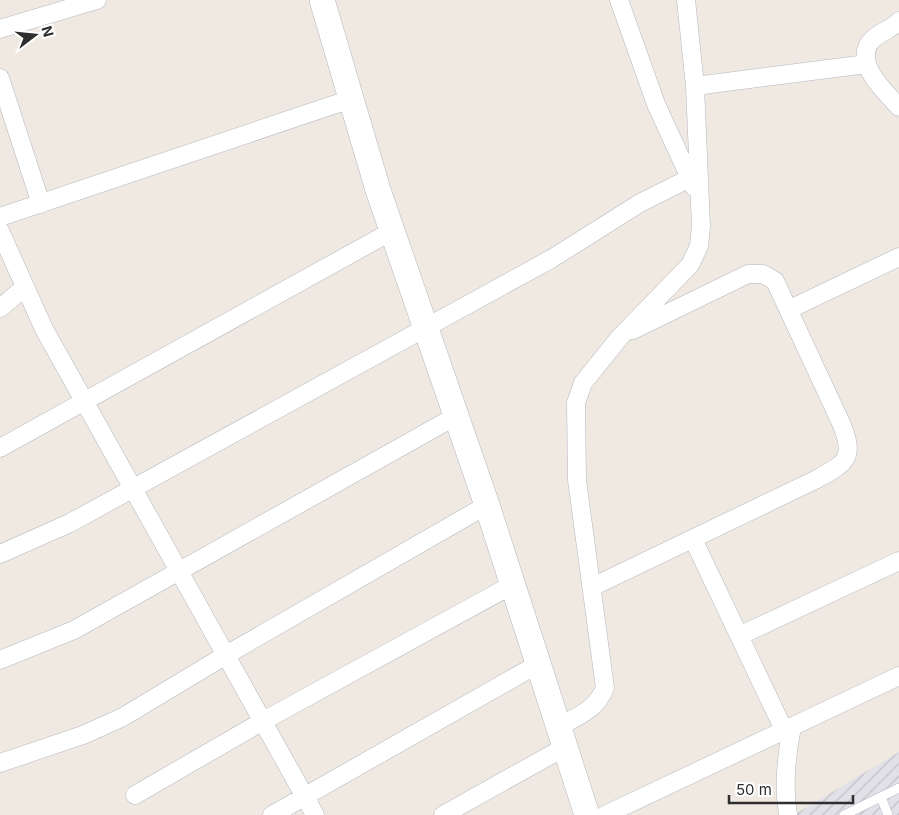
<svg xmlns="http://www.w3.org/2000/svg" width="899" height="815" viewBox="0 0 899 815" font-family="Inter,sans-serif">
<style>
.industrial{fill:url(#industrial-furrows)}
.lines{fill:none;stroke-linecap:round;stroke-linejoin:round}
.lane-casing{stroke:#b4b7c1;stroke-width:10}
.street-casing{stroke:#b4b7c1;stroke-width:19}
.secondary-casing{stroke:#b4b7c1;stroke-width:26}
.lane{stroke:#fff;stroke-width:9}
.street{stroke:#fff;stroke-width:18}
.secondary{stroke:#fff;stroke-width:25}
</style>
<defs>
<pattern id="industrial-furrows" width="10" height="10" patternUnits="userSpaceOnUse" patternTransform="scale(1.25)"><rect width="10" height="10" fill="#e3e1e8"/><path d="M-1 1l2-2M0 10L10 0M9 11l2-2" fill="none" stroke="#c3c1c7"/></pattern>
</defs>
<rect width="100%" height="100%" fill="#efe9e1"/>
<path class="industrial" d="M899,752V815H797V813Z"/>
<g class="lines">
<defs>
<path id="lane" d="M881,797L888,815
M844,815L899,788"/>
<path id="street" d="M619,0L656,104L694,187
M899,21C891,30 879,32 871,41C853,63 885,92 899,107
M0,29L97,0
M0,78L41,204
M695,86L867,64
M0,217L351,99
M0,231L44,329L315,815
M0,308L25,287
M790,309L899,257
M0,448L392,231
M693,539L784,730
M0,554L70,523L551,259L640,203L690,178
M592,587L815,480C846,463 856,459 841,423L775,281L763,274H748L633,330
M739,636L899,561
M0,660L74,630L456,416
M558,727C578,716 596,710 605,688L577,480L576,403L583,383L620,337L690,265L699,246L701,226L695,86L686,0
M0,763L83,735L123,717L226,655L487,505
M135,795L263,721L512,585
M272,815L538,664
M443,815L565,747
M605,815L899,676
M788,815C783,785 786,757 792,727"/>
<path id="secondary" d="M322,0L378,190L487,505L587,815"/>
</defs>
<use href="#lane" class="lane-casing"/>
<use href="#street" class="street-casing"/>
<use href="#secondary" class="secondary-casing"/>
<use href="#lane" class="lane"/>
<use href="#street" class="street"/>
<use href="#secondary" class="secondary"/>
</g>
<g transform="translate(35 35) rotate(74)" stroke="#ffffff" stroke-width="4" paint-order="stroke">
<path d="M0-4L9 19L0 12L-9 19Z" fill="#2e2e2e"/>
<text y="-8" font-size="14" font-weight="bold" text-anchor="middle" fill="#2e2e2e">N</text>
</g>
<path d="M729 795v8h124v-8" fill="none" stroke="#2e2e2e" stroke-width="2.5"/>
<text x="736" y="795" font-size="15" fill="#2e2e2e" stroke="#ffffff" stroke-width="4" paint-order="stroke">50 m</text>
</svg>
